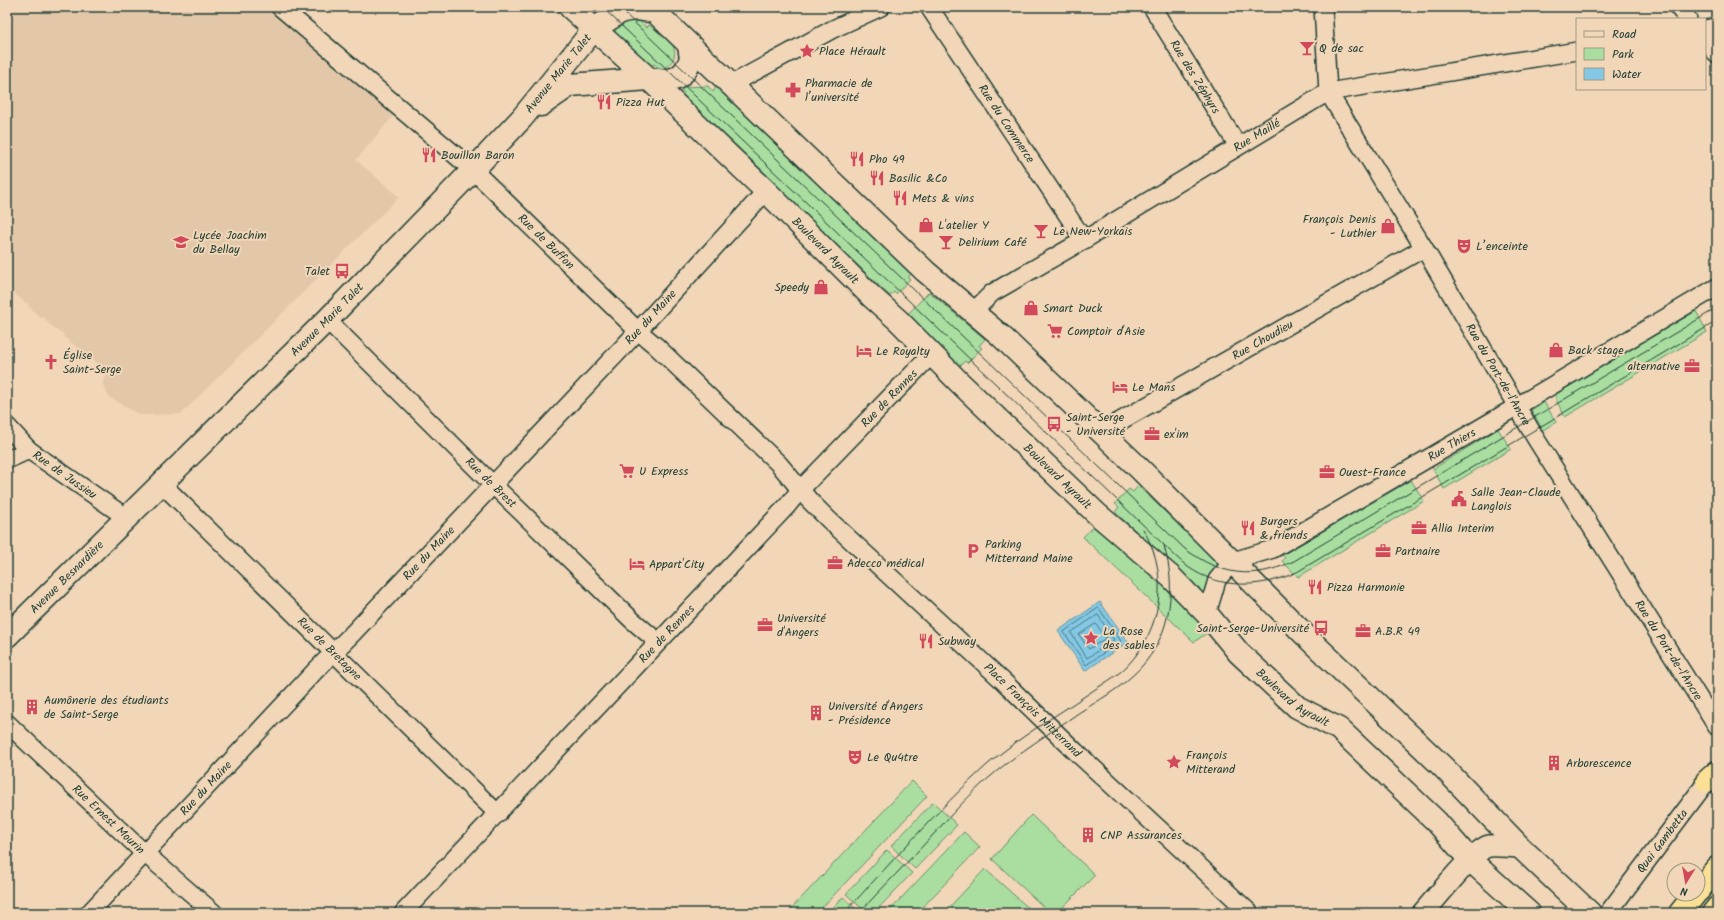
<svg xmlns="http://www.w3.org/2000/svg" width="1724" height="920" viewBox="0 0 1724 920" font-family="Kalam,sans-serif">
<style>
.built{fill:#e2c7a8}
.green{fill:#aadea0;stroke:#648e6a}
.water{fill:#84c8e5;stroke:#5c909e}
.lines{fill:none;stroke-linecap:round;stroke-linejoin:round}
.shore{stroke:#47757b;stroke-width:1}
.minor-casing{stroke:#1f3d34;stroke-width:20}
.tertiary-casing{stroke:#1f3d34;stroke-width:24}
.secondary-casing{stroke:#1f3d34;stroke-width:25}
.trunk-casing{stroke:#1f3d34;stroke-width:25}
.minor{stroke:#f1d6b8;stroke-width:17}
.tertiary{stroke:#f1d6b8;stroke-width:21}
.secondary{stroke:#f1d6b8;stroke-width:22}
.trunk{stroke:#fbdf96;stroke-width:22}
.tram{stroke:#1f3d34;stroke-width:1}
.labels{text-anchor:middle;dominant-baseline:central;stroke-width:4;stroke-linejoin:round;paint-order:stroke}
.poi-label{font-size:12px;fill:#1f3d34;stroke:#f1d6b8;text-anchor:start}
.street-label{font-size:12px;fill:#1f3d34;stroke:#f1d6b8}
</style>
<rect width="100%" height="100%" fill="#f1d6b8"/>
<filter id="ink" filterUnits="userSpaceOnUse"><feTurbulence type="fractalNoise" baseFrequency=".025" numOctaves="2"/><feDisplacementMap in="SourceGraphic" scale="8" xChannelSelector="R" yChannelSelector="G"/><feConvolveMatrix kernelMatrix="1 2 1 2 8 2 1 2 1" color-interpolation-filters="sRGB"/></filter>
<g filter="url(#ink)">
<path class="built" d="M7,7H265L393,116L356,160L399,197L181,414L140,415L109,397L102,383L109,373L82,351L83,350L80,347L78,348L63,336L64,334L61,332L60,333L45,320L46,319L43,317L41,318L28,306L29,304L24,302L7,286Z"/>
<path class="green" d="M632,20L640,21L647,28L649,25C656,31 666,37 672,44C679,55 671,67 660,69L654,64L650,67L615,33V26Z
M708,86L713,92L716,87L911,274L908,277L910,279L896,294L894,292L890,296L681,96L684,93L680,89L682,87Z
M929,292L985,339L979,346L982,348L967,363L965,361L959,367L908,314Z
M1696,311L1707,332L1565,417L1556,400V394Z
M1544,402L1556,422L1543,430L1531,410Z
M1498,429L1511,449L1444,489L1433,469Z
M1411,480L1424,501L1298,577L1282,561L1285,558L1282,555Z
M1138,486L1217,561L1218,566L1209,580L1204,593L1199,596L1134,534L1136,531L1115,512L1119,507L1115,504L1129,489L1133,492Z
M1096,523C1135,557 1179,590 1210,631L1194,642L1083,537Z
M912,781L927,796L817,913H787Z
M933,802L957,825L915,869L891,846Z
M1031,815L1095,875L1057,913H1050L992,859Z
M964,832L980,847L917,913H887Z
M887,850L912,873L874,913H867L846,894Z
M985,869L1034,913H944Z
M843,897L860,913H828Z"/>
<path class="water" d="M1100,602L1128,642L1085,671L1058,631Z"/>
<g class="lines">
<path class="shore" d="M1099,608L1121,641L1086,665L1064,632Z
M1098,615L1114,640L1087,658L1071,633Z
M1096,624L1106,638L1089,649L1079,635Z"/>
<defs>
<g id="minor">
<path id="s1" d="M280,7L473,170L638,331L656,346L779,464L809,500L829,520L1003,681L1076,752L1250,913"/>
<path id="s2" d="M929,7L1084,240"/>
<path id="s3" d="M1152,7L1238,146"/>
<path id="s4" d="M1323,7L1328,92L1424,248L1536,439L1717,727"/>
<path d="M1678,7L1688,19"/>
<path d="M1705,29L1717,27"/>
<path d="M1705,40L1717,55"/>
<path d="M730,85L833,29L881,7"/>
<path id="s5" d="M973,312L992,293L1084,240L1328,92L1577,51"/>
<path id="s6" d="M327,320L480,472L632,620L658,642"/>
<path id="s7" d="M7,426L29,450L127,518"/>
<path id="s8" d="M1101,432L1424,248"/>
<path d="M7,460L29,450"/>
<path id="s9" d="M162,484L498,814"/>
<path id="s10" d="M1207,614L1217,580L1233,561L1273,549L1504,414L1717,287"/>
<path id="s11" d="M7,723L141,850L214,913"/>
<path id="s12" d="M89,913L316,670L354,632L624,346L766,191"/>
<path id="s13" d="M403,913L787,506L800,490L931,355"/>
<path id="s14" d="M1608,913L1714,772"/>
</g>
<path id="tertiary" d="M1423,913C1435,900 1474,849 1489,846C1498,845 1511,847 1520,847"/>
<g id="secondary">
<path id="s15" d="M570,7L649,79L766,191L872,297L899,321L958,381L1097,514L1171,577L1207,614L1239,653L1297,707L1339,729L1436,821L1470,860L1529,913"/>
<path d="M650,7L925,271L1001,336L1140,469L1310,640L1444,768L1520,847L1590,913"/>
<path d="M541,105L570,85L649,79L665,81L677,78L685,71L691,59L689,45"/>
<path id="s16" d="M7,636L327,320L473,170L522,118L594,29L622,11L636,9L655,12"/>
</g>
<path id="trunk" d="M1707,781L1717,772
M1698,891L1717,868
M1680,913L1695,894
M1713,913L1717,908"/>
</defs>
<use href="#minor" class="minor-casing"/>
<use href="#tertiary" class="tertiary-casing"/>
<use href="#secondary" class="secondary-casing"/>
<use href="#trunk" class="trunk-casing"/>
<use href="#minor" class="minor"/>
<use href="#tertiary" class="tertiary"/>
<use href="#secondary" class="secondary"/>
<use href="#trunk" class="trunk"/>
<path class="tram" d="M602,7L1163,544C1171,552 1179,560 1188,567C1220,590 1263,588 1297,572L1717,321
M618,7L1185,549C1222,576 1253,580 1294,561L1717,308
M844,913C891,863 936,811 987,765C1018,738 1054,717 1088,694C1101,685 1116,677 1127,666C1146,646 1158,619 1159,592C1160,570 1155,549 1143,529
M859,913C883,887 908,862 932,836C951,815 970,794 991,776C1019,752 1050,733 1080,712C1098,701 1117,690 1132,676C1170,643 1178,592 1164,546"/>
</g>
</g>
<defs>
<symbol id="bar-bare" viewBox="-9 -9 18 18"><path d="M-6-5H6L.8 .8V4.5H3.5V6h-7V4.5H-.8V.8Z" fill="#d1495b" stroke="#f1d6b8" stroke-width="2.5" paint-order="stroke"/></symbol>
<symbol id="sight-bare" viewBox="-9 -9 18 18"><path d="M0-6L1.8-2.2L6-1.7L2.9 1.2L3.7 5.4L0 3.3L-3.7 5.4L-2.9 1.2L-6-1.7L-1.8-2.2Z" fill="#d1495b" stroke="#f1d6b8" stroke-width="2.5" paint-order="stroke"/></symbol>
<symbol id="pharmacy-bare" viewBox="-9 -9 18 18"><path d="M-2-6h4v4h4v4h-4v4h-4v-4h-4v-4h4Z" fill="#d1495b" stroke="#f1d6b8" stroke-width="2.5" paint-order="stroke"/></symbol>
<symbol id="restaurant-bare" viewBox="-9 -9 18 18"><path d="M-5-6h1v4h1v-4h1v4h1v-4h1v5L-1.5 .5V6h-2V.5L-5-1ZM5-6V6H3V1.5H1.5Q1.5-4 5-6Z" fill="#d1495b" stroke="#f1d6b8" stroke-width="2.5" paint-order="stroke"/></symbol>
<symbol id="shop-bare" viewBox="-9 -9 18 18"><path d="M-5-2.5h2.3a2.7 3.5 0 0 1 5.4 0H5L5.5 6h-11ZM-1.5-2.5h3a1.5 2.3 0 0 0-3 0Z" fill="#d1495b" stroke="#f1d6b8" stroke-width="2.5" paint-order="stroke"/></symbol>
<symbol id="school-bare" viewBox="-9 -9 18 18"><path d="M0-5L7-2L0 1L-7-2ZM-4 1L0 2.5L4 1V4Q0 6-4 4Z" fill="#d1495b" stroke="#f1d6b8" stroke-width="2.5" paint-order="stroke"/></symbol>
<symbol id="theatre-bare" viewBox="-9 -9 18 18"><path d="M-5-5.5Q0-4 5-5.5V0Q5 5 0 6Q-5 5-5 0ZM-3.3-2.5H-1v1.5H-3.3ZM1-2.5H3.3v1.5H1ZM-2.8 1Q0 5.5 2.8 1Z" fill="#d1495b" stroke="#f1d6b8" stroke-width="2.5" paint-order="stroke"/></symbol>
<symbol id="bus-bare" viewBox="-9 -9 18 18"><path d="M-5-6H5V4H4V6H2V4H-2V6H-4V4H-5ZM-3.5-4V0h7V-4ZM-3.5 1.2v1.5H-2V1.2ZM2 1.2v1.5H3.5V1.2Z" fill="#d1495b" stroke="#f1d6b8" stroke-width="2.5" paint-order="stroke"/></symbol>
<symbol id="supermarket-bare" viewBox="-9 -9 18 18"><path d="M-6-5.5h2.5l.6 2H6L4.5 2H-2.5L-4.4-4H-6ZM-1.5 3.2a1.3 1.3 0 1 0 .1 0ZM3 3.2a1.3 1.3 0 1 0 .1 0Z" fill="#d1495b" stroke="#f1d6b8" stroke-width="2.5" paint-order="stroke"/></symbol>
<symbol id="hotel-bare" viewBox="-9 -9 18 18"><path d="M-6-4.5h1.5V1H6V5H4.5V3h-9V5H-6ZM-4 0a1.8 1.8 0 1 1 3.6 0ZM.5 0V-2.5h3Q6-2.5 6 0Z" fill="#d1495b" stroke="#f1d6b8" stroke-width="2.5" paint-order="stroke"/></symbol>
<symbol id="church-bare" viewBox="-9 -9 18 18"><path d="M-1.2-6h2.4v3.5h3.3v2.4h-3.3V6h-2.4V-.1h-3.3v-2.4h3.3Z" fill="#d1495b" stroke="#f1d6b8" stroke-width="2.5" paint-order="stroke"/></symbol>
<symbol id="office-bare" viewBox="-9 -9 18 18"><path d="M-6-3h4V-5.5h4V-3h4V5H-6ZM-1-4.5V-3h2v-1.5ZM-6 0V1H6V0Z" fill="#d1495b" stroke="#f1d6b8" stroke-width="2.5" paint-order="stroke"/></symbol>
<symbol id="civic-bare" viewBox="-9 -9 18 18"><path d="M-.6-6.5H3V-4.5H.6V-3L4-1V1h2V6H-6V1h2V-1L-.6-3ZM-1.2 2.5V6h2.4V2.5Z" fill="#d1495b" stroke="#f1d6b8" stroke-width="2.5" paint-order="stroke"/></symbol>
<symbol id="parking-bare" viewBox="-9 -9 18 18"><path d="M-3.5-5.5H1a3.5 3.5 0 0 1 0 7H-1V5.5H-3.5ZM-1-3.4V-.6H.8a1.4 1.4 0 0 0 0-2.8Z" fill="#d1495b" stroke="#f1d6b8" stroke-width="2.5" paint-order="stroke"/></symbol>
<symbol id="building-bare" viewBox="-9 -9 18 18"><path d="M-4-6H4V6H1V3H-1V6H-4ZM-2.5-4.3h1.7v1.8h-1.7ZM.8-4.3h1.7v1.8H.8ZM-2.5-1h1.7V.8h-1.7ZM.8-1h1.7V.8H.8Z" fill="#d1495b" stroke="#f1d6b8" stroke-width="2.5" paint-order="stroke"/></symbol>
</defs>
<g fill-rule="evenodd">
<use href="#bar-bare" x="1296" y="37" width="22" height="22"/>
<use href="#sight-bare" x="796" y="40" width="22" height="22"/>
<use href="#pharmacy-bare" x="782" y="79" width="22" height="22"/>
<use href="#restaurant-bare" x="593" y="91" width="22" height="22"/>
<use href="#restaurant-bare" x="418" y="144" width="22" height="22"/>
<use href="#restaurant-bare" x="846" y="148" width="22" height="22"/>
<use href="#restaurant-bare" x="866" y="167" width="22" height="22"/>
<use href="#restaurant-bare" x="889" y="187" width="22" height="22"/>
<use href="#shop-bare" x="915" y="214" width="22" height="22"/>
<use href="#shop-bare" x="1377" y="215" width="22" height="22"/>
<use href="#bar-bare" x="1030" y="220" width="22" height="22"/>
<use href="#school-bare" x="170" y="231" width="22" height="22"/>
<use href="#bar-bare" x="935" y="231" width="22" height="22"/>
<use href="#theatre-bare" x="1453" y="235" width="22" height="22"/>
<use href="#bus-bare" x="331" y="260" width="22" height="22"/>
<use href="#shop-bare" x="810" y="276" width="22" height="22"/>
<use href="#shop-bare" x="1020" y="297" width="22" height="22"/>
<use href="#supermarket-bare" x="1044" y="320" width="22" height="22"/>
<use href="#shop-bare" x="1545" y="339" width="22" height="22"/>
<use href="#hotel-bare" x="853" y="340" width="22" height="22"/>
<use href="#church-bare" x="40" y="351" width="22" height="22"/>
<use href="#office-bare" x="1681" y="355" width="22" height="22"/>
<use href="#hotel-bare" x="1109" y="376" width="22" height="22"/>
<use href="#bus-bare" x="1043" y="413" width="22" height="22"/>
<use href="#office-bare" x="1141" y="423" width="22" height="22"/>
<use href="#supermarket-bare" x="616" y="460" width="22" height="22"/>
<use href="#office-bare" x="1316" y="461" width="22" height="22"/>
<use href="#civic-bare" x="1448" y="488" width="22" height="22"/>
<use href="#restaurant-bare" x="1237" y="517" width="22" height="22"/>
<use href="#office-bare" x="1408" y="517" width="22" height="22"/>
<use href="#parking-bare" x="962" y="540" width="22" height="22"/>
<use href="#office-bare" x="1372" y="540" width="22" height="22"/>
<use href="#office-bare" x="824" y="552" width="22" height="22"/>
<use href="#hotel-bare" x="626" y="553" width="22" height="22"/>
<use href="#restaurant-bare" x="1304" y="576" width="22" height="22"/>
<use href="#office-bare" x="754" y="614" width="22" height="22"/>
<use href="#bus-bare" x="1310" y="617" width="22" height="22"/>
<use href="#office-bare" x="1352" y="620" width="22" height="22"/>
<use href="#sight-bare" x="1080" y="627" width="22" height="22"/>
<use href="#restaurant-bare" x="915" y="630" width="22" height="22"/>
<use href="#building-bare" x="21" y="696" width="22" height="22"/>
<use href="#building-bare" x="805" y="702" width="22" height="22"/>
<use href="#theatre-bare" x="844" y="746" width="22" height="22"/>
<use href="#sight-bare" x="1163" y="751" width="22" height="22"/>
<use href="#building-bare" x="1543" y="752" width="22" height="22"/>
<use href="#building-bare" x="1077" y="824" width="22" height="22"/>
</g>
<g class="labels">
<g class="poi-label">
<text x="1319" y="48">Q de sac</text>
<text x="819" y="51">Place Hérault</text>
<text x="805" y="83">Pharmacie de<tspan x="805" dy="14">l’université</tspan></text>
<text x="616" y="102">Pizza Hut</text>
<text x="441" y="155">Bouillon Baron</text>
<text x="869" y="159">Pho 49</text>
<text x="889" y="178">Basilic &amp;Co</text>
<text x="912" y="198">Mets &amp; vins</text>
<text x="1376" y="219" text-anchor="end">François Denis<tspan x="1376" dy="14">- Luthier</tspan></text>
<text x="938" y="225">L'atelier Y</text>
<text x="1053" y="231">Le New-Yorkais</text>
<text x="193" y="235">Lycée Joachim<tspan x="193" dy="14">du Bellay</tspan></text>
<text x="958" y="242">Delirium Café</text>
<text x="1476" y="246">L’enceinte</text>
<text x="330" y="271" text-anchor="end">Talet</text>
<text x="809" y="287" text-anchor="end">Speedy</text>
<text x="1043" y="308">Smart Duck</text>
<text x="1067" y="331">Comptoir d'Asie</text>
<text x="1568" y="350">Back stage</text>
<text x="876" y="351">Le Royalty</text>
<text x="63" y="355">Église<tspan x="63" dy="14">Saint-Serge</tspan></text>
<text x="1680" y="366" text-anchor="end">alternative</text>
<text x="1132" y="387">Le Mans</text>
<text x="1066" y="417">Saint-Serge<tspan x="1066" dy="14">- Université</tspan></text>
<text x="1164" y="434">ex'im</text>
<text x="639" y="471">U Express</text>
<text x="1339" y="472">Ouest-France</text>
<text x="1471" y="492">Salle Jean-Claude<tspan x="1471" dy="14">Langlois</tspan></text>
<text x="1260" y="521">Burgers<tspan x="1260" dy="14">&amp; friends</tspan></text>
<text x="1431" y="528">Allia Interim</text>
<text x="985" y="544">Parking<tspan x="985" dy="14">Mitterrand Maine</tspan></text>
<text x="1395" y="551">Partnaire</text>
<text x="847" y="563">Adecco médical</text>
<text x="649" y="564">Appart'City</text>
<text x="1327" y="587">Pizza Harmonie</text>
<text x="777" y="618">Université<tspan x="777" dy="14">d'Angers</tspan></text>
<text x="1309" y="628" text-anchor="end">Saint-Serge-Université</text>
<text x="1103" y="631">La Rose<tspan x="1103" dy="14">des sables</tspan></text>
<text x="1375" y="631">A.B.R 49</text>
<text x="938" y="641">Subway</text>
<text x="44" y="700">Aumônerie des étudiants<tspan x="44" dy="14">de Saint-Serge</tspan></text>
<text x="828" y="706">Université d'Angers<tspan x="828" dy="14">- Présidence</tspan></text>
<text x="1186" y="755">François<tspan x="1186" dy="14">Mitterand</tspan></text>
<text x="867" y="757">Le Qu4tre</text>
<text x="1566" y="763">Arborescence</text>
<text x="1100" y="835">CNP Assurances</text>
</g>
<g class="street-label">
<text stroke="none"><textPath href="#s16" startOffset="788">Avenue Marie Talet</textPath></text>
<text stroke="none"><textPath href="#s3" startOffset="82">Rue des Zéphyrs</textPath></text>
<text stroke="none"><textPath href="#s2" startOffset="140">Rue du Commerce</textPath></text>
<text stroke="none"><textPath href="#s5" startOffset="335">Rue Maillé</textPath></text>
<text stroke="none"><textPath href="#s1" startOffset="355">Rue de Buffon</textPath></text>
<text stroke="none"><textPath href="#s15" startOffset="353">Boulevard Ayrault</textPath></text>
<text stroke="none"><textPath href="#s12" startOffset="819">Rue du Maine</textPath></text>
<text stroke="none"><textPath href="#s16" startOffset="450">Avenue Marie Talet</textPath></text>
<text stroke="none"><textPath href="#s8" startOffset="186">Rue Choudieu</textPath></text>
<text stroke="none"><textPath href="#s4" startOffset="415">Rue du Port-de-l'Ancre</textPath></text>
<text stroke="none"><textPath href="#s13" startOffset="708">Rue de Rennes</textPath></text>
<text stroke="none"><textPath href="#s10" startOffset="309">Rue Thiers</textPath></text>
<text stroke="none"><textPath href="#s7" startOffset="76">Rue de Jussieu</textPath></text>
<text stroke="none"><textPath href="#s15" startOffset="677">Boulevard Ayrault</textPath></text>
<text stroke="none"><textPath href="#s6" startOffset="231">Rue de Brest</textPath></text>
<text stroke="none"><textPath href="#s12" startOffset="495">Rue du Maine</textPath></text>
<text stroke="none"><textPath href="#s16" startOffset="84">Avenue Besnardière</textPath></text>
<text stroke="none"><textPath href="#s13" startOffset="384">Rue de Rennes</textPath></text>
<text stroke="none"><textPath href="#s9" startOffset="235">Rue de Bretagne</textPath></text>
<text stroke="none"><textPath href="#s4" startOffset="739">Rue du Port-de-l'Ancre</textPath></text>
<text stroke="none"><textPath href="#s15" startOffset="1001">Boulevard Ayrault</textPath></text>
<text stroke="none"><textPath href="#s1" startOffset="1031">Place François Mitterrand</textPath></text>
<text stroke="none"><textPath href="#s12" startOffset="171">Rue du Maine</textPath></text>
<text stroke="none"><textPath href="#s11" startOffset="140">Rue Ernest Mourin</textPath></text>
<text stroke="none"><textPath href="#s14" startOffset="90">Quai Gambetta</textPath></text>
</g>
</g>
<rect width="1724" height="920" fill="none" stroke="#f1d6b8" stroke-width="24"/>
<rect x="12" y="12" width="1700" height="896" fill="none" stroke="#1f3d34" stroke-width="1.5" filter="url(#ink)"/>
<rect x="1576" y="18" width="130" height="72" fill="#f1d6b8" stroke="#9d9983"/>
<rect x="1584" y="31" width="20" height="6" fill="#f1d6b8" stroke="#9d9983"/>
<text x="1612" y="38" font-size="12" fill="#1f3d34">Road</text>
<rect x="1584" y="48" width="20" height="12" fill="#aadea0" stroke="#9d9983"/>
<text x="1612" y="58" font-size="12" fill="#1f3d34">Park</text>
<rect x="1584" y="68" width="20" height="12" fill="#84c8e5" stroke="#9d9983"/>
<text x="1612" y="78" font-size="12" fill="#1f3d34">Water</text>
<g transform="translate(1686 882) rotate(191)"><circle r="19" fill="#f1d6b8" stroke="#9d9983"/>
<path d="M0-3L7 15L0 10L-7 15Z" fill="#d1495b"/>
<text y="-6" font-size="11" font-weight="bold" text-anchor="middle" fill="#1f3d34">N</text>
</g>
</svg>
